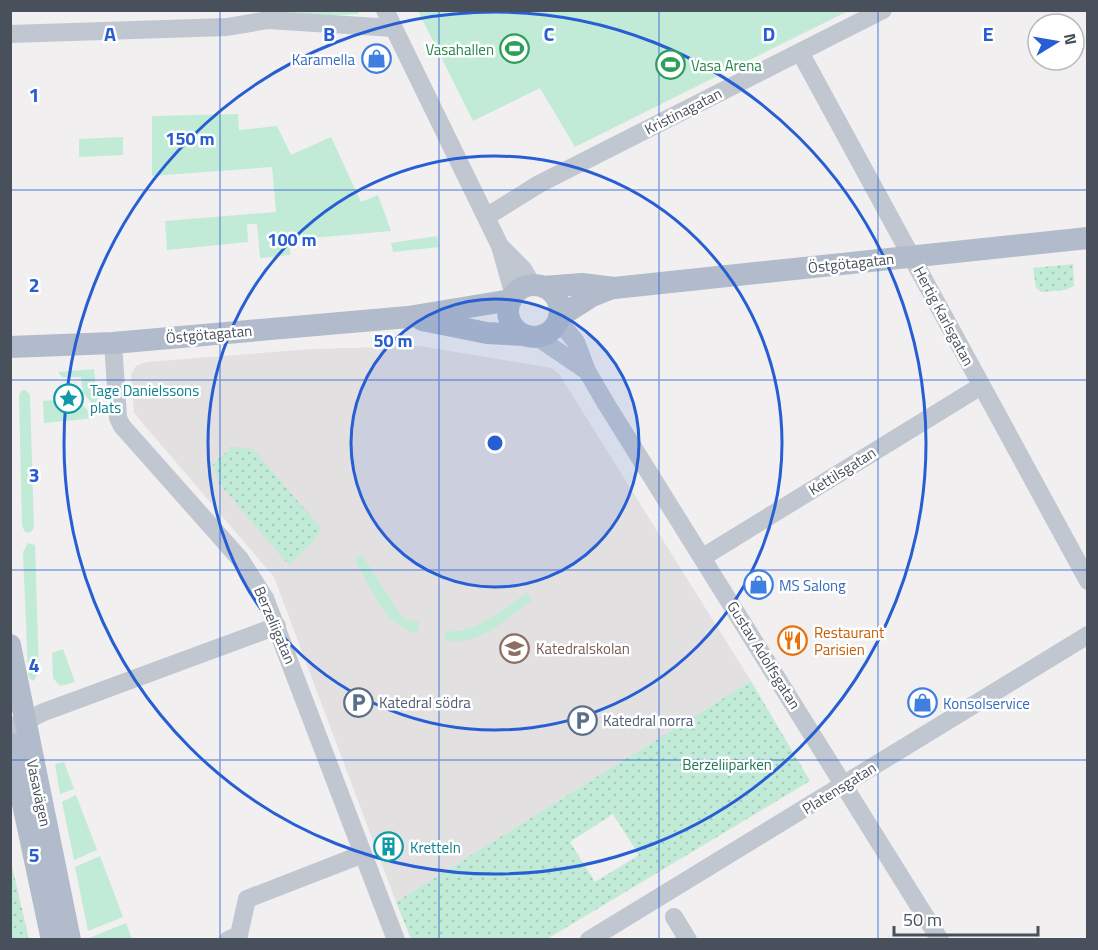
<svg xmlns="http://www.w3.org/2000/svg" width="1098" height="950" viewBox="0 0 1098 950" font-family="'Titillium Web',sans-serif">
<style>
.education{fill:#e2e0e0}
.grass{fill:#c1ebd6}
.park{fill:url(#park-dots);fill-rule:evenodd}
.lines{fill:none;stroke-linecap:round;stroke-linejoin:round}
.minor{stroke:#c0c7d0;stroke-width:18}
.major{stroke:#b1bbcb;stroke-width:22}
.grid{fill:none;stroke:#275ed3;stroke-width:1.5;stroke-opacity:0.55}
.ring{fill:none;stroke:#275ed3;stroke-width:3}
.labels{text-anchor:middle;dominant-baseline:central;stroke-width:5;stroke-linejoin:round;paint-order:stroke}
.leisure-label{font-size:15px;fill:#27864d;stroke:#fff;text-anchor:end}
.shop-label{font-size:15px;fill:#366cbe;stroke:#fff;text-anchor:start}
.street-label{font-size:15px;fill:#48505b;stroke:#fff}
.culture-label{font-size:15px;fill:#0d838f;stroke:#fff;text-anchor:start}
.food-label{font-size:15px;fill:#c56008;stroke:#fff;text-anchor:start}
.education-label{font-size:15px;fill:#785e54;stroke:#fff;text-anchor:start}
.service-label{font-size:15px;fill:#4e5e75;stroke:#fff;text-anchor:start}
.park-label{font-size:15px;fill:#1e7755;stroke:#fff}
.grid-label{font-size:20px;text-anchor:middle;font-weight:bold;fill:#275ed3;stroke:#fff;stroke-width:5;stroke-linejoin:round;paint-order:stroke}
.centre{fill:#275ed3;stroke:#fff;stroke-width:3}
.ring-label{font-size:18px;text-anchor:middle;font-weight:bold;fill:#275ed3;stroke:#fff;stroke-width:5;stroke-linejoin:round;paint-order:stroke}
</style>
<defs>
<pattern id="park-dots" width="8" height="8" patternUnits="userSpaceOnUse" patternTransform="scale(1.5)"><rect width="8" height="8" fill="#c1ebd6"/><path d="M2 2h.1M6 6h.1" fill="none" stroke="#a7cbba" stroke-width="1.8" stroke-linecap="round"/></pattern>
</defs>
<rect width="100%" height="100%" fill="#f1efef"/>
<path class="education" d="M419,346L552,368L559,374L751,681L396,902L274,577L134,413L131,374L136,366L146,362L313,349Z"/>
<path class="grass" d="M293,10L358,11L359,14L287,18V13Z
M418,11H848L575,147L540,88L473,121Z
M238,114L239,130L277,126L291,155L331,137L361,202L378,195L391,231L290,240V255L260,258L257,224H247L248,242L167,250L165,221L276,212L272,167L152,176V116Z
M123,137V155L79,157V139Z
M437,236L439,247L393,252L391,243Z
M94,369L98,405L94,406L83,393L81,377H62L58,372Z
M25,390L30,394L34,528L30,533L25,532L22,526L19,396L21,391Z
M76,398L95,418L44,423L43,401Z
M28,543L35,545L39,673L33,681L30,679L28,674L23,552Z
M362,555L400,614L405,619L419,622L417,634C382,623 372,589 355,560Z
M528,592L532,600C505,619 480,647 445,640L447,631C475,635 505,607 528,592Z
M63,649L75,682L60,686L53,678L52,653Z
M64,762L74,789L60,794L55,764Z
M76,795L97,850L74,860L62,802Z
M100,856L123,917L88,931L75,867Z
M126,923L132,939H90L89,938Z"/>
<path class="park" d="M1073,264L1074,286L1065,290L1041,292L1036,288L1033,268Z
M232,447L253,449L321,528L313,542L289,565L218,482L213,464Z
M751,681L810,781L547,939H411L396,902ZM613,814L639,855L595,882L570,842Z
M10,862H11L29,939H11Z"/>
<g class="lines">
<path class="minor" d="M385,10L500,246L514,296
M10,34L227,27L268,20L394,28
M800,52L1088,581
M486,217L539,184L883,10
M501,247L523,269L533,286
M558,320L576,342L587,371L605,402L940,940
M537,337L587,371
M113,343L118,418L122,426L240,559L265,598L396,940
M703,557L981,386
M10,728L44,712L277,626
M674,917L688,940
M228,940L239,935L247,899L363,854
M589,940L1088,635"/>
<path class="major" d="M508 311a26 26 0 1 1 52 0a26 26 0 1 1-52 0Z
M543,287L582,284L614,288L1088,238
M559,317L592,296L612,288
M422,320L487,333L524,335
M10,347L113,343L408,317L511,300
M10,645L70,940
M10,743L52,940"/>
</g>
<path class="grid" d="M220,10V940M439,10V940M659,10V940M878,10V940M10,190H1088M10,380H1088M10,570H1088M10,760H1088"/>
<circle cx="495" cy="443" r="144" fill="#275ed3" fill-opacity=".12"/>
<g class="ring">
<circle cx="495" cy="443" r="144"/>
<circle cx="495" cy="443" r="287"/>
<circle cx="495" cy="443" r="431"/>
</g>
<defs>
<symbol id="stadium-ring" viewBox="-11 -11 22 22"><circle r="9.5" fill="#fff" stroke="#2e9e5b" stroke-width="1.5"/><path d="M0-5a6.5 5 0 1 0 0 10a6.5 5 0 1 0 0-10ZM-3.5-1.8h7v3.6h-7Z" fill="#2e9e5b"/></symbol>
<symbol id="shop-ring" viewBox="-11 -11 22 22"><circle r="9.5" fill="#fff" stroke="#3f7fe0" stroke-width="1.5"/><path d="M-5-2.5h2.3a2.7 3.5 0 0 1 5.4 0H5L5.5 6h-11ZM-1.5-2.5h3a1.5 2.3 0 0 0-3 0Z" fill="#3f7fe0"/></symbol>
<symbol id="sight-ring" viewBox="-11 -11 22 22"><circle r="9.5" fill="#fff" stroke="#0f9aa8" stroke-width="1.5"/><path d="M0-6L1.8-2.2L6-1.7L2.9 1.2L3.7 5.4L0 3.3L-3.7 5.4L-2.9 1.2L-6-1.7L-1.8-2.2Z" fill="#0f9aa8"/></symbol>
<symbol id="restaurant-ring" viewBox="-11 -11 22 22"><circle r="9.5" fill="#fff" stroke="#e8710a" stroke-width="1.5"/><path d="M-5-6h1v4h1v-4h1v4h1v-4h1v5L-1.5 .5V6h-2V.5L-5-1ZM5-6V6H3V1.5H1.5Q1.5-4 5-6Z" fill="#e8710a"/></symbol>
<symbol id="school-ring" viewBox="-11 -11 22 22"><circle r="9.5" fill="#fff" stroke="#8d6e63" stroke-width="1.5"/><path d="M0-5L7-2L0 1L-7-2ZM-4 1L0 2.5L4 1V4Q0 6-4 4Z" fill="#8d6e63"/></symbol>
<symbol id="parking-ring" viewBox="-11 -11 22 22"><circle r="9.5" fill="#fff" stroke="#5c6f8a" stroke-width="1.5"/><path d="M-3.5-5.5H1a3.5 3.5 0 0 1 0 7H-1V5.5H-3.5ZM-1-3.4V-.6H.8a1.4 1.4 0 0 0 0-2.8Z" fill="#5c6f8a"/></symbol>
<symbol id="building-ring" viewBox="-11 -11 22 22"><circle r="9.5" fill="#fff" stroke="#0f9aa8" stroke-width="1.5"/><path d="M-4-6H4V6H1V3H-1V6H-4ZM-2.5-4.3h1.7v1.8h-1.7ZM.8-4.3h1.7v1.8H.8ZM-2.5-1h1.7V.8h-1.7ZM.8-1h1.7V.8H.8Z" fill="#0f9aa8"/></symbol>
</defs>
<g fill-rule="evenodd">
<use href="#stadium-ring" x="498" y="32" width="33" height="33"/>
<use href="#shop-ring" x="360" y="42" width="33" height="33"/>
<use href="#stadium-ring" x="654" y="48" width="33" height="33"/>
<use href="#sight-ring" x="52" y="382" width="33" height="33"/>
<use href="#shop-ring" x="742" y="568" width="33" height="33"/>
<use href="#restaurant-ring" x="776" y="624" width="33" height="33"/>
<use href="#school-ring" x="498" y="632" width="33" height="33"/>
<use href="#parking-ring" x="342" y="686" width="33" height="33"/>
<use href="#shop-ring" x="906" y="686" width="33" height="33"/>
<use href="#parking-ring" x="566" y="704" width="33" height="33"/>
<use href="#building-ring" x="372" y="830" width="33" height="33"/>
</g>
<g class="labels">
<g class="leisure-label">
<text x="494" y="49">Vasahallen</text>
<text x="691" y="65" text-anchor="start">Vasa Arena</text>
</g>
<g class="shop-label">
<text x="355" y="59" text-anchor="end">Karamella</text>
<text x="779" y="585">MS Salong</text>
<text x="943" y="703">Konsolservice</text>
</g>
<g class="street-label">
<text transform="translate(683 111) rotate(-27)">Kristinagatan</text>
<text transform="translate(851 263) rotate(-6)">Östgötagatan</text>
<text transform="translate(944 316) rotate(62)">Hertig Karlsgatan</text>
<text transform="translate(209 334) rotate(-5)">Östgötagatan</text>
<text transform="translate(842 471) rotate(-32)">Kettilsgatan</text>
<text transform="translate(275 625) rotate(67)">Berzeliigatan</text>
<text transform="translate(764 655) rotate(58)">Gustav Adolfsgatan</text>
<text transform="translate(839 788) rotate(-32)">Platensgatan</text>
<text transform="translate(39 793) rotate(78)">Vasavägen</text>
</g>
<g class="culture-label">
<text x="90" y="390">Tage Danielssons<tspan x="90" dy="17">plats</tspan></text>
<text x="410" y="847">Kretteln</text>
</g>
<g class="food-label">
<text x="814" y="632">Restaurant<tspan x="814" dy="17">Parisien</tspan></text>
</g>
<g class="education-label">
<text x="536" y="648">Katedralskolan</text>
</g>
<g class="service-label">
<text x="379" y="702">Katedral södra</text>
<text x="603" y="720">Katedral norra</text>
</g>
<g class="park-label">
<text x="727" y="764">Berzeliiparken</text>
</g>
</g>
<g class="grid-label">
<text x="110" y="41">A</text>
<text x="329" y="41">B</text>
<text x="549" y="41">C</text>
<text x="769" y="41">D</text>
<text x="988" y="41">E</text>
<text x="34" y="102">1</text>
<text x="34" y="292">2</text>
<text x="34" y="482">3</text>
<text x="34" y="672">4</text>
<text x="34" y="862">5</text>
</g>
<circle cx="495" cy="443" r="9" class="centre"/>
<g class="ring-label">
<text x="190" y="145">150 m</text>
<text x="292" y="246">100 m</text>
<text x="393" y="347">50 m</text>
</g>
<rect width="1098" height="950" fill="none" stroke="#48505b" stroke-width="24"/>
<g transform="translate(1056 42) rotate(79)"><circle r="28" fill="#ffffff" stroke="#b6b9bd" stroke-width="1.5"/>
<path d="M0-4.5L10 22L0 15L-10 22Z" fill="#275ed3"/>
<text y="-9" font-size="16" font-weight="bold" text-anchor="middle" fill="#48505b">N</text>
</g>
<path d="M894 926v9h144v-9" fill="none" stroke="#48505b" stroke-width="3"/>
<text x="903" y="926" font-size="18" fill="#48505b" stroke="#ffffff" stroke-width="4.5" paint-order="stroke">50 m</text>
</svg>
